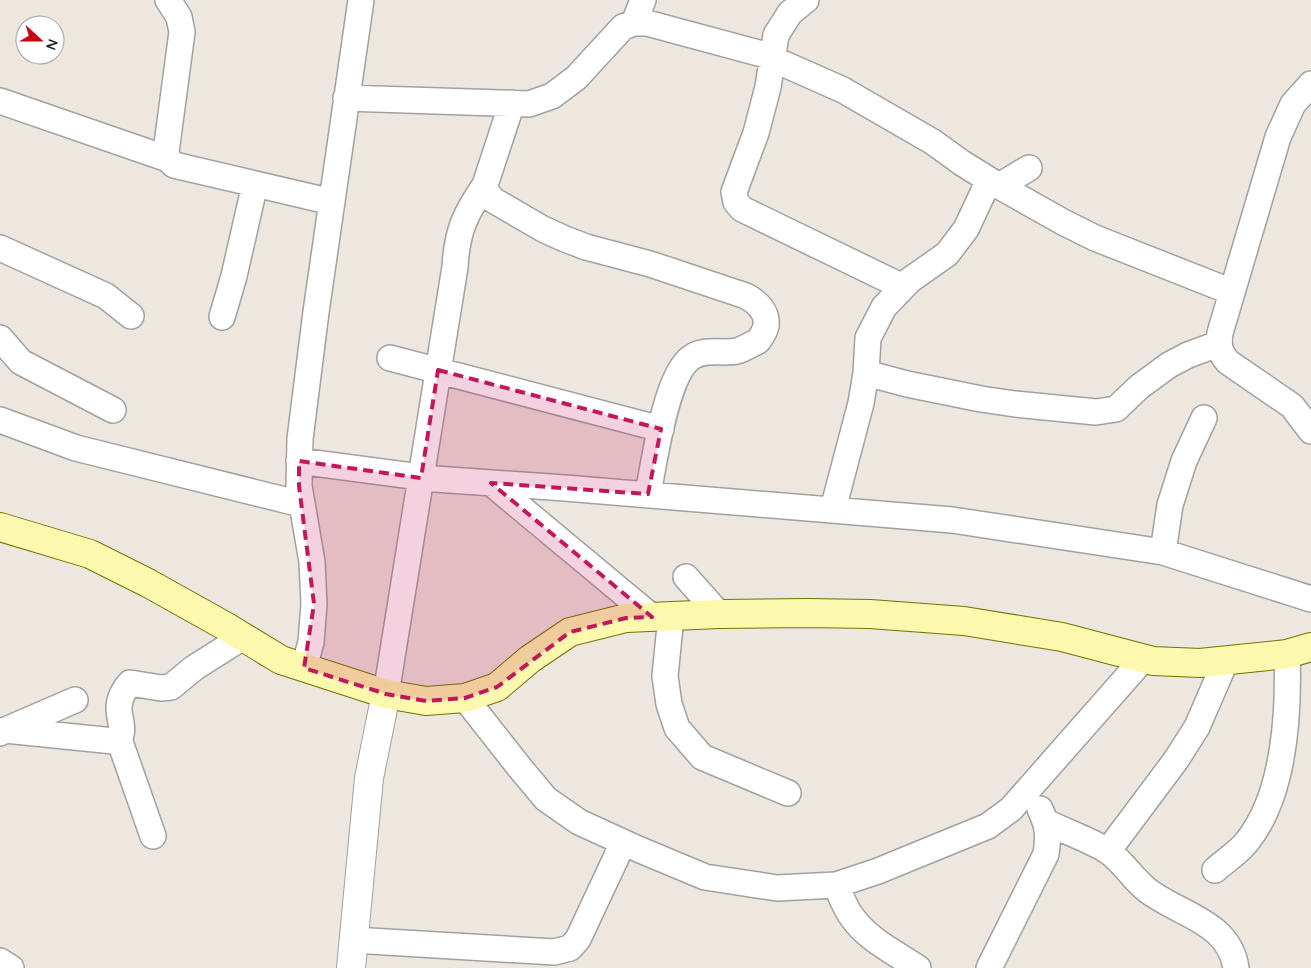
<svg xmlns="http://www.w3.org/2000/svg" width="1311" height="968" viewBox="0 0 1311 968" font-family="Quicksand,sans-serif">
<style>
.lines{fill:none;stroke-linecap:round;stroke-linejoin:round}
.minor-casing{stroke:#a1a1a1;stroke-width:28}
.tertiary-casing{stroke:#a1a1a1;stroke-width:30}
.secondary-casing{stroke:#707300;stroke-width:30}
.minor{stroke:#fff;stroke-width:25}
.tertiary{stroke:#fff;stroke-width:28}
.secondary{stroke:#fcf9ae;stroke-width:28}
.marked{fill:#c2185b;fill-opacity:0.2;stroke:#c2185b;stroke-width:4;stroke-dasharray:10 6;stroke-linejoin:round}
</style>
<rect width="100%" height="100%" fill="#ede7df"/>
<g class="lines">
<defs>
<path id="minor" d="M168,0L179,17L182,32L166,152L168,159L174,165L332,202
M806,0L790,13L776,35L768,87L756,133L734,192L736,202L742,209L903,287
M634,23L643,0
M773,59L843,90L933,142L962,163L999,186L1063,222L1095,238L1232,292
M1311,84L1293,104L1278,137L1220,333C1218,346 1220,353 1228,362L1292,406L1311,431
M346,98L529,104L552,96L576,78L623,27L634,23H647L773,57
M0,101L168,159
M512,103L485,185L487,193L493,200L543,229L565,239L586,247L650,264L746,296C757,302 768,312 766,326C765,331 761,337 758,341C752,344 744,349 737,351C722,354 706,348 692,357C666,373 654,463 648,494
M999,186L1029,168
M0,248L106,296L131,316
M222,317L234,276L255,184
M0,338L21,362L113,410
M390,358L661,429
M866,373L907,384L981,399L1015,404L1096,412L1116,409L1139,387L1169,365L1188,355L1218,344
M0,420L76,448L301,504
M299,461L435,479L565,488L952,520L1163,552L1311,599
M491,483L652,617
M833,509L861,403L866,373L868,338L884,307L910,280L947,254L966,229L989,180
M1163,552L1170,505L1184,461L1204,418
M686,577L719,614
M671,616L665,676L669,704L677,728L702,757L788,793
M304,668L311,642L314,604L312,562L299,486L300,439L316,312L361,0
M386,694L455,267C457,231 465,214 485,185
M465,698L520,768L546,799L579,822L638,849L705,877L777,888L836,885L878,871L988,826L1011,809L1144,658
M8,729L75,700
M0,733L5,730L114,741L119,739C125,730 119,719 119,708C119,699 124,689 130,683L161,688L171,687L194,668L243,637
M119,739L153,836
M1046,822C1064,831 1093,841 1109,852C1124,863 1133,879 1147,890C1179,915 1229,921 1236,968
M1108,851L1176,760L1197,727L1226,660
M1215,870C1226,860 1241,851 1249,839C1285,792 1289,711 1287,654
M836,885C841,896 845,908 852,917C868,940 896,953 918,968
M353,940L554,952L570,948L578,939L623,843
M0,961L11,968
M989,968L1046,854C1049,835 1048,826 1040,809"/>
<path id="tertiary" d="M351,968L369,778L386,694"/>
<path id="secondary" d="M0,527L90,554L148,583L225,626L281,660L386,694L426,701L465,698L497,687L530,659L570,632L626,618L719,614L808,613L870,614L964,621L1062,637L1153,661L1200,663L1287,654L1311,647"/>
</defs>
<use href="#minor" class="minor-casing"/>
<use href="#tertiary" class="tertiary-casing"/>
<use href="#secondary" class="secondary-casing"/>
<use href="#minor" class="minor"/>
<use href="#tertiary" class="tertiary"/>
<use href="#secondary" class="secondary"/>
</g>
<path class="marked" d="M438,370L661,429L648,494L491,483L652,617L626,618L570,632L497,687L465,698L426,701L386,694L304,668L314,604L299,486V461L421,478Z"/>
<g transform="translate(40 40) rotate(111)"><circle r="24" fill="#ffffff" stroke="#a3a3a3"/>
<path d="M0-4L9 19L0 12L-9 19Z" fill="#c50011"/>
<text y="-8" font-size="14" font-weight="bold" text-anchor="middle" fill="#1a1a1a">N</text>
</g>
</svg>
